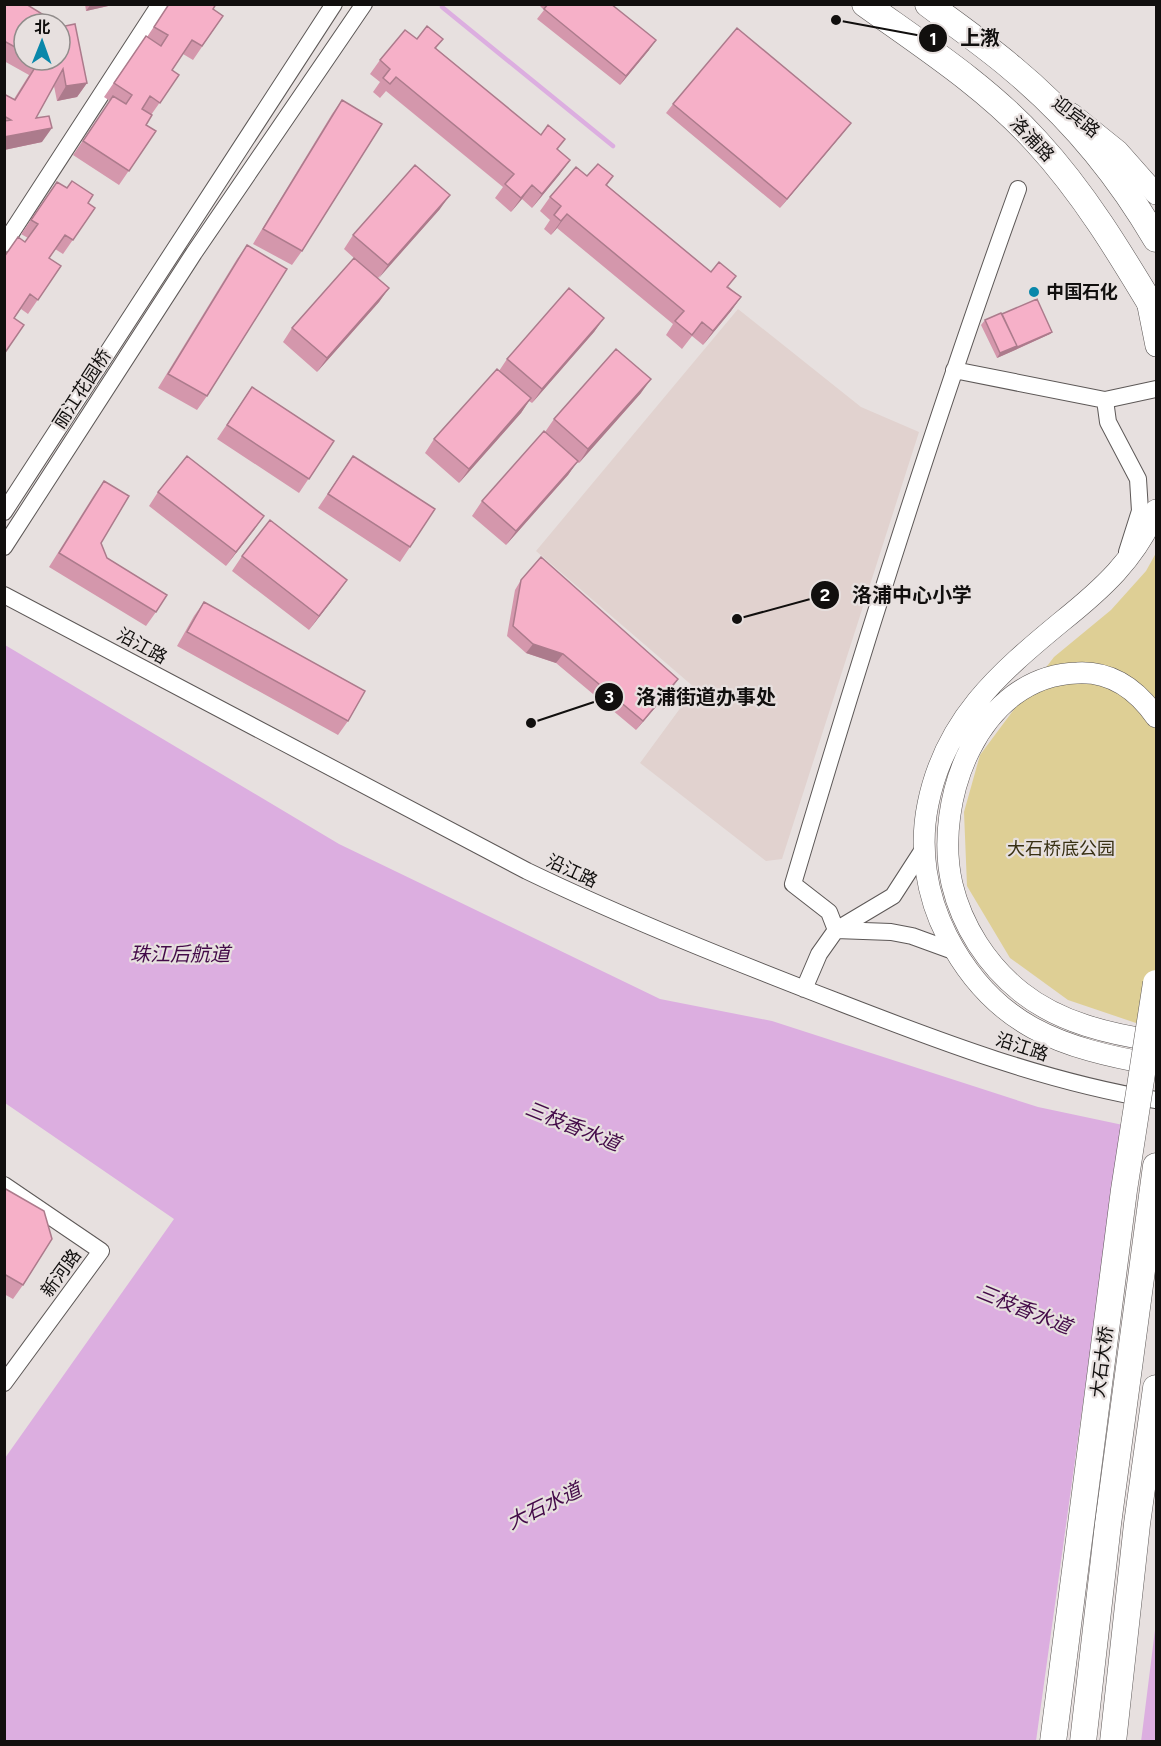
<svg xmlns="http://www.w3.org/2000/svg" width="1161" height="1746" viewBox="0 0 1161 1746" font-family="Figtree,'Noto Sans SC',sans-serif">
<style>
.built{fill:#e1d2cf}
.green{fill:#decf95}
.water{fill:#dcaee0}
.pier{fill:#e7e0df}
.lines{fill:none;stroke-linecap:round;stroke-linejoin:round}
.stream{stroke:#dcaee0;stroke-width:4.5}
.minor-casing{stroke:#5d5857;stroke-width:18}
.major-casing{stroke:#5d5857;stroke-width:22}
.highway-casing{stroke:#5d5857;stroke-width:27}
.minor{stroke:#fff;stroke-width:16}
.major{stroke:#fff;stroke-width:21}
.highway{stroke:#fff;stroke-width:26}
.highway-bridge-casing{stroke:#5d5857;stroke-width:27;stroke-linecap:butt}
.highway-bridge{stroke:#fff;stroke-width:26}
.wall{fill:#d497ac}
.shaded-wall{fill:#ac7b8c}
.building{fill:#f6b0c8;stroke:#ac7b8c;stroke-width:1.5}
.poi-dot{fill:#0987aa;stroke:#e7e0df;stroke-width:2}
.labels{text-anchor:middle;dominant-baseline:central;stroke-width:4.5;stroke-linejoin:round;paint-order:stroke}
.street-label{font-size:18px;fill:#110f0e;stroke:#e7e0df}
.poi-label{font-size:18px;font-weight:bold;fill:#110f0e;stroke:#e7e0df;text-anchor:start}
.park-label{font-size:18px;fill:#383013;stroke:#e7e0df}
.water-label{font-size:20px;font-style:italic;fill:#430a48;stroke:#e7e0df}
.leader{fill:none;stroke:#110f0e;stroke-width:2}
.callout-dot{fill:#110f0e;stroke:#e7e0df;stroke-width:2}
.mark-label{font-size:18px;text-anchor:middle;font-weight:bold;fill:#fff}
.callout-label{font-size:20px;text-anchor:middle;font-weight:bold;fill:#110f0e;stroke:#e7e0df;stroke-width:4.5;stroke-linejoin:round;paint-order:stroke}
</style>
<rect width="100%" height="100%" fill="#e7e0df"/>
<path class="built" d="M738,309L861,407L919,432L782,859L766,861L640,763L695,688L536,551Z"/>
<path class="green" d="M1156,553V1025L1136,1023L1068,1000L1010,958L967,886L964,812L980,755L1012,712L1054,657L1111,610L1146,571Z"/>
<path class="water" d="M5,645L339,844L660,999L772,1021L1038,1107L1156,1132V1741L5,1742V1458L174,1219L5,1103Z"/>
<path class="pier" d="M1122,1122L1156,1129V1622L1141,1742L1036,1741Z"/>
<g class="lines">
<path class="stream" d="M442,7L613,146"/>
<defs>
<path id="minor" d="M4,244L160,4
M954,370L1105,400L1156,389
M1105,400L1108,422L1138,479L1140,511L1127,552
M4,512L334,4
M4,547L194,253L364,4
M4,595L527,871C629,920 735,962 841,1003C944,1043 1047,1082 1156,1100
M836,930L829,912L793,884C862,651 935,418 1018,189
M836,930L891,932L912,936L956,952
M804,989L819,954L836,930L893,896L924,848
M4,1185L101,1251L4,1383"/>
<path id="major" d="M1072,114L1118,151L1156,194
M1146,296L1156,346
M1156,510C1137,558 1101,590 1061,622C998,674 945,720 928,804C919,848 926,895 947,936C994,1027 1061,1048 1156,1065
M1156,717C1137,690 1111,671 1077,673C979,676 933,800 952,884C962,926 987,965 1021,992C1060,1023 1110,1034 1156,1041"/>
<path id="highway" d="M865,4C925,47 987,87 1036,141C1084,193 1120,253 1156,313
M928,4C956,25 985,45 1012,68C1070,116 1118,174 1156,239
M1083,1742L1108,1524L1156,1166
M1113,1742L1137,1524L1156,1388"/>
</defs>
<use href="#minor" class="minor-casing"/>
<use href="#major" class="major-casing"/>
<use href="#highway" class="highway-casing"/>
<use href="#minor" class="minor"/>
<use href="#major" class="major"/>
<use href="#highway" class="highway"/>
<defs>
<path id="highway-bridge" d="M1053,1742L1124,1190L1156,983"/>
</defs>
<use href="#highway-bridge" class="highway-bridge-casing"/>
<use href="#highway-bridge" class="highway-bridge"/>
</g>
<path class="wall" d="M4,4L24,24V60H60L87,83L77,97L57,101L54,86L36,118L42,142L4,150V94L14,99L29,75L4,61Z
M85,4H117L86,11Z
M169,4L213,9L223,16L193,60L183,54L172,70L179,75L151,115L146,125L156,131L119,185L73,155L110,101L104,97L146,36L147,37Z
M538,4H611L649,50L620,85L537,19L544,10Z
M417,39H443L436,48L558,150L560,174L532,208L522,199L511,212L495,198L503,187L386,91L380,98L373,92L380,82L370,74L380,60Z
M342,100L302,251L292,265L253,244L332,114Z
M673,104L844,132L780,208L666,113Z
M587,176H613L607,185L741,297L731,311L703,345L692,336L682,349L666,335L673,324L557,228L551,235L544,229L550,220L540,211L550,197Z
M57,182L95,208L63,254L55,249L49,258L61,266L28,314L21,309L14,318L25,242L28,238L21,234Z
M440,209L378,278L389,288L379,302L317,372L283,342L292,328L354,258L344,249L353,235Z
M247,245L207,396L197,410L158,388L237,259Z
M1002,314L1052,332L1050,334L997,358L981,325L985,320Z
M604,318L594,332L532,403L529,401L521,413L459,483L425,453L434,439L499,371L507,359Z
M252,387L334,441L299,493L217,439Z
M641,393L579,463L577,462L568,475L506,545L472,516L482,501L545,432L554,419Z
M353,456L410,547L400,562L318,508Z
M104,481L101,543L107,558L156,612L146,626L49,567L94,495Z
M158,492L264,516L226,566L149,506Z
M242,556L337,594L309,630L232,571Z
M521,580L678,679L671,689L636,730L556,663L526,653L507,636L515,590Z
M204,602L348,721L338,735L177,646L194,616Z
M4,1188L23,1285L13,1299L4,1294Z"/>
<path class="shaded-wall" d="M91,4H117L86,11Z
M656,40L649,50L620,85L626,76Z
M87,83L77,97L57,101L66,86Z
M851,123L844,132L780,208L787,199Z
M52,128L42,142L4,150V137Z
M570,160L560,174L532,208L542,194Z
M532,185L522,199L511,212L521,198Z
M450,195L440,209L378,279L388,265Z
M567,214L557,228L551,235L561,221Z
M389,288L379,302L317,372L327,358Z
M741,297L731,311L703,345L713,331Z
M604,318L594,332L532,403L542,389Z
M1052,332L1050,334L1013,351L1015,348Z
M1017,346L1013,351L997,358L1000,353Z
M651,379L641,393L579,463L588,449Z
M531,398L521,413L459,483L469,469Z
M578,461L568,475L506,545L516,531Z
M264,516L254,530L226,566L236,552Z
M347,580L337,594L309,630L319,616Z
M533,644L563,654L556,663L526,653Z
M678,679L671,689L636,730L643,721Z"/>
<path class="building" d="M4,4H26L47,17L43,24H24V52L4,41Z
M169,4H216L213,9L223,16L202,46L192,40L172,70L179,75L160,103L150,96L142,109L152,115L146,125L156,131L129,171L83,141L113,96L126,104L132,95L114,83L146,36L161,46L168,35L154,27Z
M548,4H611L656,40L626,76L544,9Z
M75,24L87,83L66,86L63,69L36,118L49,116L52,128L4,137V121L11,120L4,116V94L15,100L39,61L38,60H60V27Z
M427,26L443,39L435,48L541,135L548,125L565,139L557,149L570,160L542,194L532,185L521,198L505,184L514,174L396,77L390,84L383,78L390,69L380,60L405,30L417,39Z
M737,28L851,123L787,199L673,104Z
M342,100L382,124L302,251L263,229Z
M598,164L613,176L606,185L711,272L719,262L736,276L727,287L741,297L713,331L702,322L692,335L675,321L684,311L567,214L561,221L554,215L561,206L550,197L576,167L587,176Z
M415,165L450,195L388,265L353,235Z
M72,181L93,195L88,203L95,208L73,240L65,235L49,258L61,266L38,300L30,294L14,318L24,325L4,354V257L18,237L25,242L38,224L31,220L57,182L67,188Z
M247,245L287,269L207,396L168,374Z
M354,258L389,288L327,358L292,328Z
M569,288L604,318L542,389L507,359Z
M1037,299L1052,332L1015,348L1017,346L1002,314Z
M1001,313L1017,346L1000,353L985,320Z
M616,349L651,379L588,449L554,419Z
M497,369L531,398L469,469L434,439Z
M252,387L334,441L309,479L227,425Z
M544,431L578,461L516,531L482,501Z
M187,456L264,516L236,552L158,492Z
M353,456L435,509L410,547L328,494Z
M104,481L129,496L101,543L107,558L167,595L156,612L59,553Z
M270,520L347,580L319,616L242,556Z
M541,557L678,679L643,721L563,654L533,644L513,626L521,580Z
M204,602L365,691L348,721L187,632Z
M4,1188L44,1211L52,1239L23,1285L4,1274Z"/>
<circle class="poi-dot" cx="1034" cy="292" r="6"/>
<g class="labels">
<g class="street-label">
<text transform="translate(1076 117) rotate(38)">迎宾路</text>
<text transform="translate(1032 139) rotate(46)">洛浦路</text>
<text transform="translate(82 389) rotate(-57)">丽江花园桥</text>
<text transform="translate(142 646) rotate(29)">沿江路</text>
<text transform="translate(572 871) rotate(25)">沿江路</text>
<text transform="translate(1022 1047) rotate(18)">沿江路</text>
<text transform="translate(61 1273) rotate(-54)">新河路</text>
<text transform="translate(1102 1362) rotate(-83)">大石大桥</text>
</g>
<g class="poi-label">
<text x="1046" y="292">中国石化</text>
</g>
<g class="park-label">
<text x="1061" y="849">大石桥底公园</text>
</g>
<g class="water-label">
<text x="180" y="954">珠江后航道</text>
<text transform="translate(573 1126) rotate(22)">三枝香水道</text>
<text transform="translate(1024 1309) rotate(22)">三枝香水道</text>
<text transform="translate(544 1506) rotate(-26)">大石水道</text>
</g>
</g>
<path class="leader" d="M836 20L933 38M737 619L825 595M531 723L609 697"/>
<g class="callout-dot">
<circle cx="836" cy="20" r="6"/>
<circle cx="737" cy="619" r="6"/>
<circle cx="531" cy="723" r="6"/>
<circle cx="933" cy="38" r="15"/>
<circle cx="825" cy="595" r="15"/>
<circle cx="609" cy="697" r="15"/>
</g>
<g class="mark-label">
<text x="933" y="45">1</text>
<text x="825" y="601">2</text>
<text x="609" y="703">3</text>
</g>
<g class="callout-label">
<text x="980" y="45">上漖</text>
<text x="912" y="602">洛浦中心小学</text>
<text x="706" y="704">洛浦街道办事处</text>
</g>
<rect width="1161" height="1746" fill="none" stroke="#110f0e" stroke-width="12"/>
<g transform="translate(42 42) rotate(1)"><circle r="28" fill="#e7e0df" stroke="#918c8b" stroke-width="1.5"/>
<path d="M0-4.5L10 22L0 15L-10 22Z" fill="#0987aa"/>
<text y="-9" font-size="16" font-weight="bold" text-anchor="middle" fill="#110f0e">北</text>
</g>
</svg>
